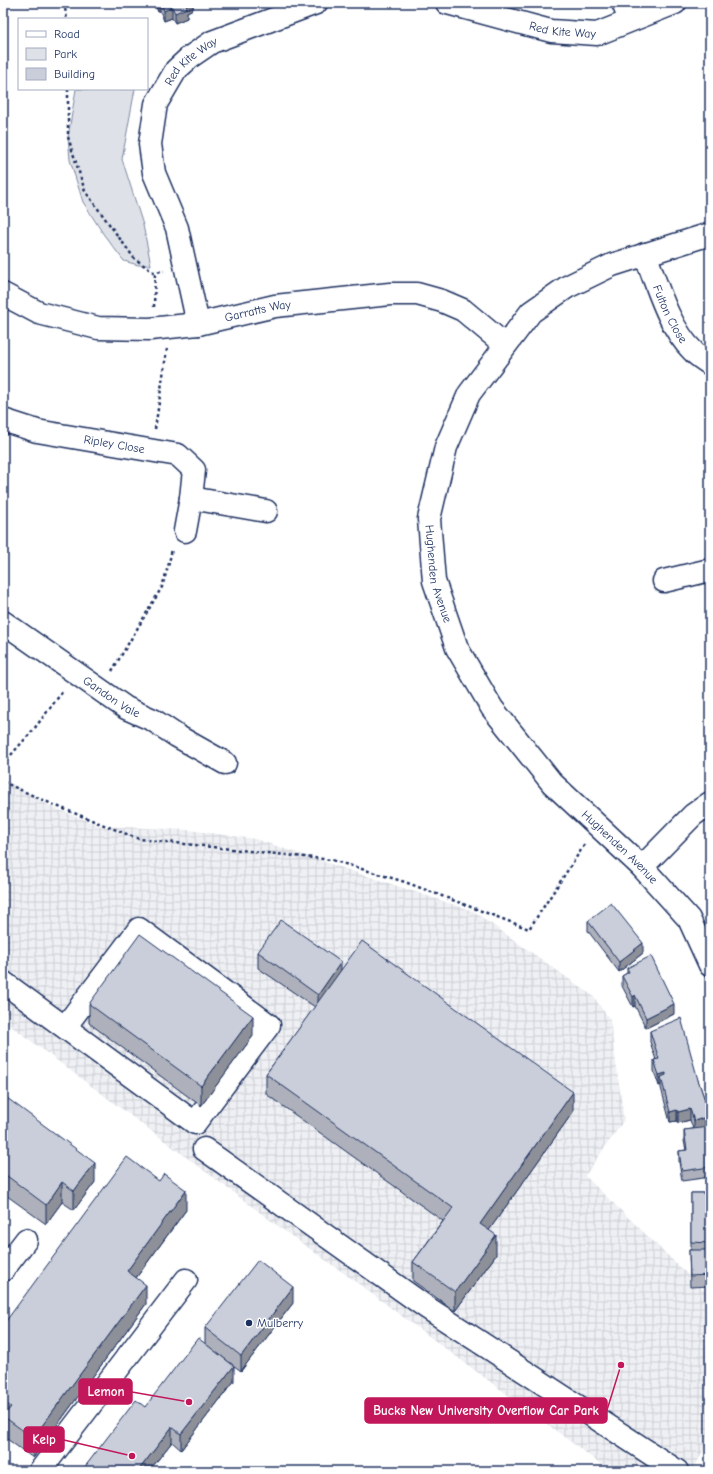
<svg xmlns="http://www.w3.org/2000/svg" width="713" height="1474" viewBox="0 0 713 1474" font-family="'Comic Neue',sans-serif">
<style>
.industrial{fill:url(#industrial-grid)}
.park{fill:#dee1e7;stroke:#7c88a2}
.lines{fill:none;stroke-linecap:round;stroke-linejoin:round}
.minor-casing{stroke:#1b2f5e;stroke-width:25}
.path{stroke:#1b2f5e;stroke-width:2.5;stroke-dasharray:3 3;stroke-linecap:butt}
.minor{stroke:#fff;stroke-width:22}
.wall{fill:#aeb1bb;stroke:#1b2f5e}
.shaded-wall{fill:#8d9099;stroke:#1b2f5e}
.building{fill:#caceda;stroke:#1b2f5e}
.poi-dot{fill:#1b2f5e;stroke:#fff;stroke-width:1.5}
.labels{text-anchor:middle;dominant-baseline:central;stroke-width:3;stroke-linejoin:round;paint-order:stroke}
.street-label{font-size:12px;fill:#1b2f5e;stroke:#fff}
.poi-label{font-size:12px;fill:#1b2f5e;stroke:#fff;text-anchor:start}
.leader{fill:none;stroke:#c2185b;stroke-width:1.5}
.callout-dot{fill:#c2185b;stroke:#fff;stroke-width:1.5}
.callout{fill:#c2185b;stroke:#c2185b;stroke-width:1.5}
.callout-label{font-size:13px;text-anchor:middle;font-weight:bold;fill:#fff}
</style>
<defs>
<pattern id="industrial-grid" width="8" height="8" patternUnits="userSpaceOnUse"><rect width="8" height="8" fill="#eff0f4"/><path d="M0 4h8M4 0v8" fill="none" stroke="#ccced4"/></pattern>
</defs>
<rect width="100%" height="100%" fill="#fff"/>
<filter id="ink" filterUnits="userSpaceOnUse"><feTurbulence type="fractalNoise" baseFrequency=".025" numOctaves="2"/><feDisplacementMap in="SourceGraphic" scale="8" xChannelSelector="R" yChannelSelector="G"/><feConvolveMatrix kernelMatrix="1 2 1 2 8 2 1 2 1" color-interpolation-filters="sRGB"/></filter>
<g filter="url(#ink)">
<path class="industrial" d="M3,779L54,808L101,826L188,830L255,839L473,911L593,996L610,1020L624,1120L585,1176L710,1296V1437L693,1471H610L352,1279L286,1232L3,1020Z"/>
<path class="park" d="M76,89H135L122,159L143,225L151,265H138L124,261L104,235L83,202L70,160L68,137Z"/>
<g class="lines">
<defs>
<g id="minor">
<path id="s1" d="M447,3L551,31L597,34L675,3"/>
<path d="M623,3L630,20"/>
<path id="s2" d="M710,234L612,265L567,287L531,312L469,394L446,447L429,519L434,581L457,648L492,708L552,783L642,867L689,919L710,965"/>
<path id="s3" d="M645,254C657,285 669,328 693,351C697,356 704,360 710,364"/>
<path id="s4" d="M3,294L39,313L98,328L150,329L198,324L275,306L390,294H417L442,301L463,310L505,345"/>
<path id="s5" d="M198,324L177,228L154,173L150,144L156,104L176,70L190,57L212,42L316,3"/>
<path id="s6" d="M3,420L37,431L178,455L194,470L191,498L185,531"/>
<path d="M191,498L266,511"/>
<path d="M664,581L710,570"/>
<path id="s7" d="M3,622L126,708L153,720L177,736L225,763"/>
<path d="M642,867L693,815L710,803"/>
<path d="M3,982L195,1123L269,1025L139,929L65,1027"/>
<path d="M204,1149L426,1307L677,1471"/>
<path d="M3,1270L26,1240"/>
<path d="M40,1471L186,1280"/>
</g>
</defs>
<use href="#minor" class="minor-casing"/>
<path class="path" d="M64,3L67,19
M68,89V137L85,191L134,258L153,272L164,271
M154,307L155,272
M155,429L167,349
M112,671L162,587L169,563L172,549
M3,764L34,729L63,691
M3,782L54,805L139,839L332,860L405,882L529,929L585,844"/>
<use href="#minor" class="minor"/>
</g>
<path class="wall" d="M154,3H193V9L187,12V18L175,23L172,18L164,21L160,11L158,12Z
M588,921L643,953L619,972L588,931Z
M258,952L341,970L573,1112L489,1230L496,1255L455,1311L413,1281V1262L443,1221L266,1094V1074L315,1007L258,968Z
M627,968L674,1014L646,1028L635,1006L633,1007L622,986V976L627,973Z
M89,1004L253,1036L201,1106L89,1023Z
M650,1031L698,1080L710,1115V1177L682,1181L679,1162V1151L686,1150L684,1141V1130L693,1129L690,1120L678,1123L677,1121L670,1122L661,1088V1085L659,1086L654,1071V1060H656L650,1042Z
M3,1095L95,1182L74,1210L62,1202L46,1224L3,1193Z
M691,1193H710V1286L690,1287L689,1250H691Z
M186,1210L136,1278L146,1304L33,1458L3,1436V1325Z
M293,1303L241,1371L205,1344V1328Z
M234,1381L181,1450L172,1442L149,1471H84V1468L145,1407Z"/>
<path class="shaded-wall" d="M158,3H160V11L158,12Z
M185,3H193V9L187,12V18L175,23V13Z
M172,7V18L164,21V11Z
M643,943V953L619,972V962Z
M341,962V978L318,1010V995Z
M635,995V1006L633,1007V997Z
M674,1004V1014L646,1028V1018Z
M253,1016V1036L201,1106V1086Z
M666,1073V1084L661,1077V1085L659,1086V1075Z
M573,1092V1112L480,1243V1224Z
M690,1109V1120L678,1123V1112Z
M677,1110V1121L670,1122V1112Z
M710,1116V1127L694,1132V1121Z
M95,1163V1182L74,1210V1191Z
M62,1182V1202L46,1224V1205Z
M186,1190V1210L127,1290V1271Z
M496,1235V1255L455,1311V1292Z
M146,1285V1304L33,1458V1438Z
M293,1287V1303L241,1371V1356Z
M234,1366V1381L181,1450V1434Z
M172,1427V1442L149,1471H138Z"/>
<path class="building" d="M161,3H186L187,8L175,13L172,7L164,11Z
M611,903L643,943L619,962L588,921Z
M281,920L341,962L318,995L258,952Z
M140,934L253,1016L201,1086L89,1004Z
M362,941L573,1092L480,1224L496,1235L455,1292L413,1262L453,1208L266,1074Z
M651,956L674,1004L646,1018L635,995L633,997L622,976L629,972L627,968Z
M681,1018L698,1080L710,1115V1116L694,1121L690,1109L678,1112L677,1110L670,1112L661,1077L666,1075V1073L659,1075L654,1060L659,1059L650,1031Z
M3,1095L95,1163L74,1191L62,1182L46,1205L3,1173Z
M710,1127V1167L682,1171L679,1151L687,1150L684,1130Z
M127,1157L159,1181L164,1174L186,1190L127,1271L146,1285L33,1438L3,1416L11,1407L3,1401V1325Z
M691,1193H710V1243L691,1242Z
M689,1250H710V1275L690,1276Z
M258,1260L293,1287L241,1356L205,1328Z
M198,1338L234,1366L181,1434L172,1427L138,1471H87L84,1468L136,1400L145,1407Z"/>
</g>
<circle class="poi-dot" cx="249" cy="1323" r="4"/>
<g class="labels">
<g class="street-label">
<text stroke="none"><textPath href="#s1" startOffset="119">Red Kite Way</textPath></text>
<text stroke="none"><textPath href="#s5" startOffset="284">Red Kite Way</textPath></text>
<text stroke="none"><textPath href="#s4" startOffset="263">Garratts Way</textPath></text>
<text stroke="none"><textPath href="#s3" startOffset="65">Fulton Close</textPath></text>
<text stroke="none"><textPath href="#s6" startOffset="114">Ripley Close</textPath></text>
<text stroke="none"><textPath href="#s2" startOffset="487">Hughenden Avenue</textPath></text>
<text stroke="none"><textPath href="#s7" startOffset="132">Gandon Vale</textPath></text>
<text stroke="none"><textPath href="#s2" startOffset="823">Hughenden Avenue</textPath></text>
</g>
<g class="poi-label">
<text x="257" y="1323">Mulberry</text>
</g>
</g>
<path class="leader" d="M189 1402L132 1392M621 1365L607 1410M132 1456L64 1440"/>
<g class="callout-dot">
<circle cx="189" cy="1402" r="4"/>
<circle cx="621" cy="1365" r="4"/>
<circle cx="132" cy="1456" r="4"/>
</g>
<g class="callout">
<rect x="79" y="1379" width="53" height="25" rx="4"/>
<rect x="365" y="1398" width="242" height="25" rx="4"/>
<rect x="24" y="1427" width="40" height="25" rx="4"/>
</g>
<g class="callout-label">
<text x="106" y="1396">Lemon</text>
<text x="486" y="1415">Bucks New University Overflow Car Park</text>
<text x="44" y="1444">Kelp</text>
</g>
<rect width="713" height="1474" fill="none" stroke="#fff" stroke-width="16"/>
<rect x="8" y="8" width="697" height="1458" fill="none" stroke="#1b2f5e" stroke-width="1.5" filter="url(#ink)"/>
<rect x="18" y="18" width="130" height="72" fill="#ffffff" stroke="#a4acbf"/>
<rect x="26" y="31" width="20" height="6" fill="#ffffff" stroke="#a4acbf"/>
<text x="54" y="38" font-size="12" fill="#1b2f5e">Road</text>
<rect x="26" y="48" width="20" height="12" fill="#dee1e7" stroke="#a4acbf"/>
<text x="54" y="58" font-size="12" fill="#1b2f5e">Park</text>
<rect x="26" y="68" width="20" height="12" fill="#caceda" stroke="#a4acbf"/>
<text x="54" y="78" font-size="12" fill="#1b2f5e">Building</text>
</svg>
